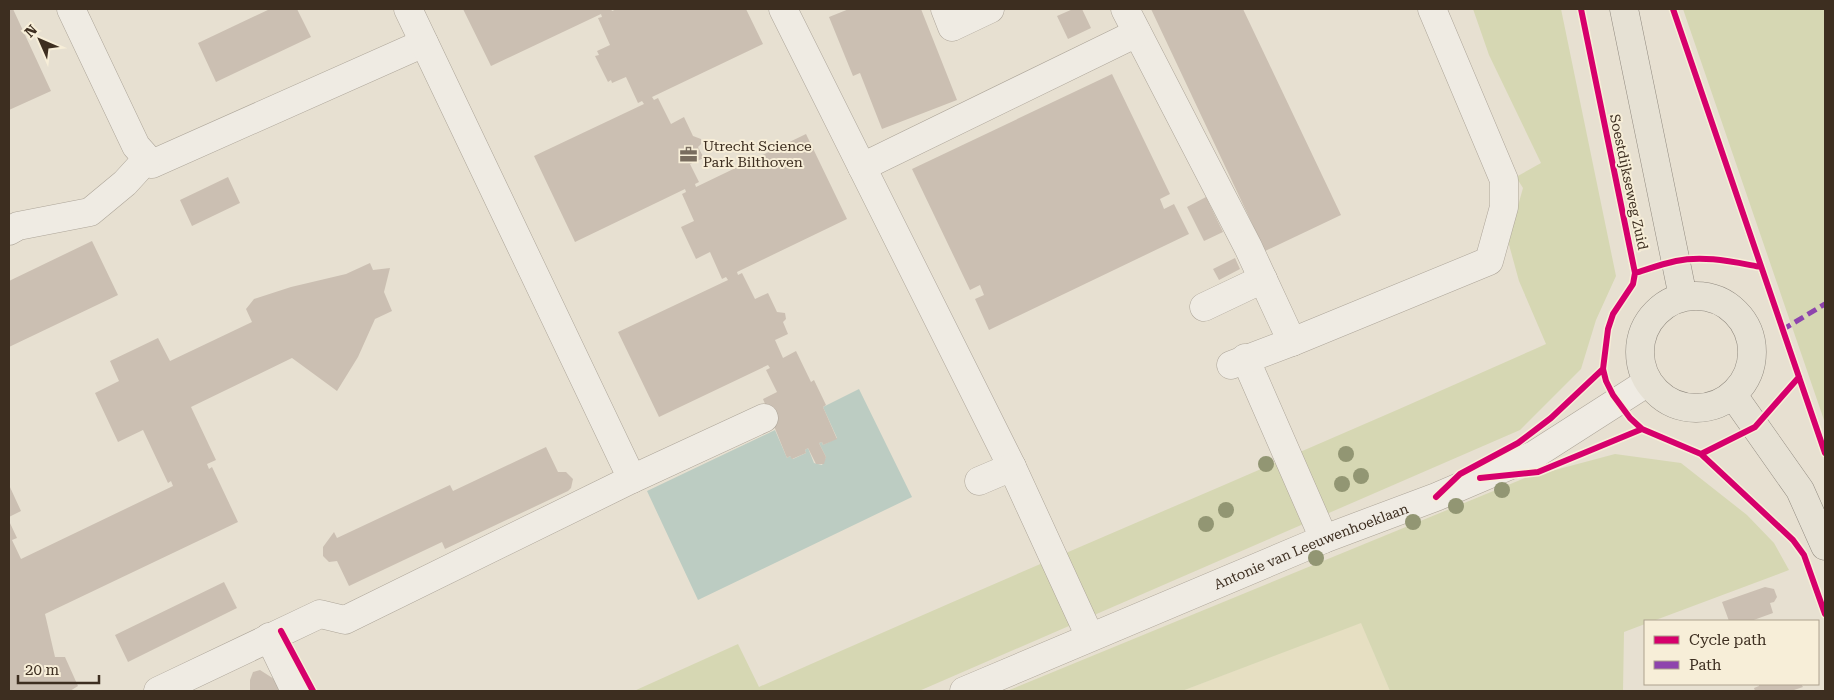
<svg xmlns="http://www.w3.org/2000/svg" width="1834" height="700" viewBox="0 0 1834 700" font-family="'Roboto Serif',serif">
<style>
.farmland{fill:#e6dfc2}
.green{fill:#d6d7b3}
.water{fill:#bcccc2}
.building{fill:#cbbfb2}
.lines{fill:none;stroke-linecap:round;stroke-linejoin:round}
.minor-casing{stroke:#ada599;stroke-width:29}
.major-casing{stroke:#928b80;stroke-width:29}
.minor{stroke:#efebe3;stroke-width:28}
.major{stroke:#e6e1d4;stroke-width:28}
.quiet{stroke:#8e44ad;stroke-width:5;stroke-dasharray:10 5;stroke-linecap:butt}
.cycleway-casing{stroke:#f7eed8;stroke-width:9}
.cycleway{stroke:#d6006c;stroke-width:6}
.tree{fill:#929673}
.labels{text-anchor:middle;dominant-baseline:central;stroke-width:4;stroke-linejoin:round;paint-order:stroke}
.poi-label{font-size:14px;fill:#3d2e20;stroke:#f7eed8;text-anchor:start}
.street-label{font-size:14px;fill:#3d2e20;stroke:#f7eed8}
</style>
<rect width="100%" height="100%" fill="#e7e0d1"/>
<path class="farmland" d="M1361,622L1390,691H1182Z"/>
<path class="green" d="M1473,9H1561L1616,276L1596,320L1581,369L1520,430L919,691H634L738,644L759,687C1020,571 1284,461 1546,344L1519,281L1508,241L1523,188L1516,177L1541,163L1489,55Z
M1683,9H1825V423Z
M1615,454L1681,463L1747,515L1774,543L1789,570L1653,621H1645V624L1624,632L1623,691H1390L1361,623L1182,691H1007L1525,478Z"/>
<path class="water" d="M859,389L912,497L698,600L647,491L775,430L787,458L790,456L793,459L806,453L805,450L808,448L814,463L822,465L826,457L819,443L822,442L823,445L837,438L823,407Z"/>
<path class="building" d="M13,9L51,91L9,110V10Z
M270,9H297L311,37L216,82L198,43Z
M463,9H611L612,11L617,9H746L763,44L652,97L654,100L658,98L671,124L684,117L693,136L701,139V144L698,147L704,158L690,164L699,182L695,184L696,187L806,134L847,219L737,272L738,275L742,273L755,299L768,293L777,312L785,313L786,319L783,322L788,334L775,340L783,358L796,351L811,382L814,380L826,405L823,407L837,439L823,445L822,442L819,443L826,457L824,464H816L808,448L805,450L806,453L792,459L790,456L787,458L763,399L777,392L766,370L770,368L768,365L659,417L618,332L728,280L726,277L722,279L710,252L696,259L681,227L694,221L682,194L686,192L685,189L575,242L534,156L644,104L642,101L638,103L626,77L612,83L611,80L608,82L595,56L599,55L597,51L610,45L598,18L602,17L601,14L491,66Z
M849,9H921L957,100L882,129L860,73L853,76L829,17Z
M1073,9H1082L1091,28L1068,39L1057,16Z
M1151,9H1243L1341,215L1265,251Z
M1112,74L1170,194L1160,199L1164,209L1174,204L1189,234L989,330L975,299L984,295L980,285L970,290L912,169Z
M228,177L240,203L192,226L180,200Z
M1206,197L1223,232L1204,241L1187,207Z
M92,241L118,295L9,347V281Z
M1235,258L1240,269L1219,280L1213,269Z
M370,263L373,270L390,268L384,292L392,311L375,319L358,357L337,391L292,358L191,407L216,460L207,464L209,469L212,467L238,522L45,614L55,657H65L78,686L70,691H9V521L17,538L12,540L21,559L173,486L171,481L168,483L143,430L118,442L95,393L119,381L110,361L158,338L170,361L252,322L246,309L254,299L291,287L346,274Z
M546,447L558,472H566L573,479L571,488L568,491L445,549L442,542L349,586L337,561L329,562L323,556V547L334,532L337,538L450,485L453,491Z
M9,485L21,511L9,517Z
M224,582L237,608L128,662L115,635Z
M1765,587L1774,589L1777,597L1774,602L1770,603L1773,613L1751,621H1729L1722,602Z
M260,670L274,679L283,691H250V680L253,672Z
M1759,684H1801L1803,687L1791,691H1755L1754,688L1759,686Z"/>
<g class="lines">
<defs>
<g id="minor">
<path d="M71,9L136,146L152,164L424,43"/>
<path d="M783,9L1012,467L1090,637"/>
<path d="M945,9L952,27L990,9"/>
<path d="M1125,9L1248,247L1292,342"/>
<path d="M862,167L1137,33"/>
<path d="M9,231L18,226L90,212L125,183L146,160"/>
<path d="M1204,307L1263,279"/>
<path d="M1245,358L1324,539"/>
<path d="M1231,365L1292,342L1489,261L1504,207V180L1432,9"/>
<path d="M632,479L764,418"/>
<path d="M979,481L1012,467"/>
<path d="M269,637L295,691"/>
<path d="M158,691L320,614L345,620L632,479L408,9"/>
<path id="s1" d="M964,691L1324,539L1436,497L1534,455L1648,382"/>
</g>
<path id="major" d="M1624,9L1683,297
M1640 352a56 56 0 1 1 112 0a56 56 0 1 1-112 0Z
M1733,395L1800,490L1825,546"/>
</defs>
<use href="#minor" class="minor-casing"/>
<use href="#major" class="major-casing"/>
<use href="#minor" class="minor"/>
<use href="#major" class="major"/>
<path class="quiet" d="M1782,330L1825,304"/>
<defs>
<path id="cycleway" d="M1581,9L1635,273L1633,284L1613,314L1608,329L1603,369L1606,381L1613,395L1630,418L1642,429L1701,454L1793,540L1804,555L1825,614
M1673,9L1825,453
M1635,273C1648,269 1662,264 1676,261C1704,255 1733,262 1761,267
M1701,454L1755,427L1799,377
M1480,478L1538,472L1642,429
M1436,497L1460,474L1518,443L1551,418L1603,369
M281,631L313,691"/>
</defs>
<use href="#cycleway" class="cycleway-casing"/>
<use href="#cycleway" class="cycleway"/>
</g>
<g class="tree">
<circle cx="1346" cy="454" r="8"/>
<circle cx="1266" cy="464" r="8"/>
<circle cx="1361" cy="476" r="8"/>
<circle cx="1342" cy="484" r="8"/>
<circle cx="1502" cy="490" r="8"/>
<circle cx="1456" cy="506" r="8"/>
<circle cx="1226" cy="510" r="8"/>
<circle cx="1413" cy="522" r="8"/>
<circle cx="1206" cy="524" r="8"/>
<circle cx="1316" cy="558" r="8"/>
</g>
<defs>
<symbol id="office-bare" viewBox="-9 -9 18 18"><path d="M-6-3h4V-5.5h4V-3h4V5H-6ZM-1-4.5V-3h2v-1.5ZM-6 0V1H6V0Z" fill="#786c5e" stroke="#f7eed8" stroke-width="2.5" paint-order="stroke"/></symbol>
</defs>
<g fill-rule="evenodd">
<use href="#office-bare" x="676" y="142" width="25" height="25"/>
</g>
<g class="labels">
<g class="poi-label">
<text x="703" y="146">Utrecht Science<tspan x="703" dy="16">Park Bilthoven</tspan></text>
</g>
<g class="street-label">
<text transform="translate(1629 182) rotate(78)">Soestdijkseweg Zuid</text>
<text stroke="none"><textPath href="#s1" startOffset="376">Antonie van Leeuwenhoeklaan</textPath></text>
</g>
</g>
<rect width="1834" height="700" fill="none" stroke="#3d2e20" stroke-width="20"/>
<rect x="1644" y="620" width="175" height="65" fill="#f7eed8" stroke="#ada18e"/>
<rect x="1654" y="636" width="25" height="8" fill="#d6006c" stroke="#ada18e"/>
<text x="1689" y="645" font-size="15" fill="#3d2e20">Cycle path</text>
<rect x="1654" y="661" width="25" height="8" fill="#8e44ad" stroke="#ada18e"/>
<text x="1689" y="670" font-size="15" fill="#3d2e20">Path</text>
<g transform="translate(40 40) rotate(315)" stroke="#f7eed8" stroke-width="4" paint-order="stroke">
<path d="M0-4L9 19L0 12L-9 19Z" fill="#3d2e20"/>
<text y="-8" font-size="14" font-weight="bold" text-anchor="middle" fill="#3d2e20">N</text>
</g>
<path d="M18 675v8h81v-8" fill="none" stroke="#3d2e20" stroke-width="2.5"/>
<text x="25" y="675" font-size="15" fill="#3d2e20" stroke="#f7eed8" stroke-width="4" paint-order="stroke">20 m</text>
</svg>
